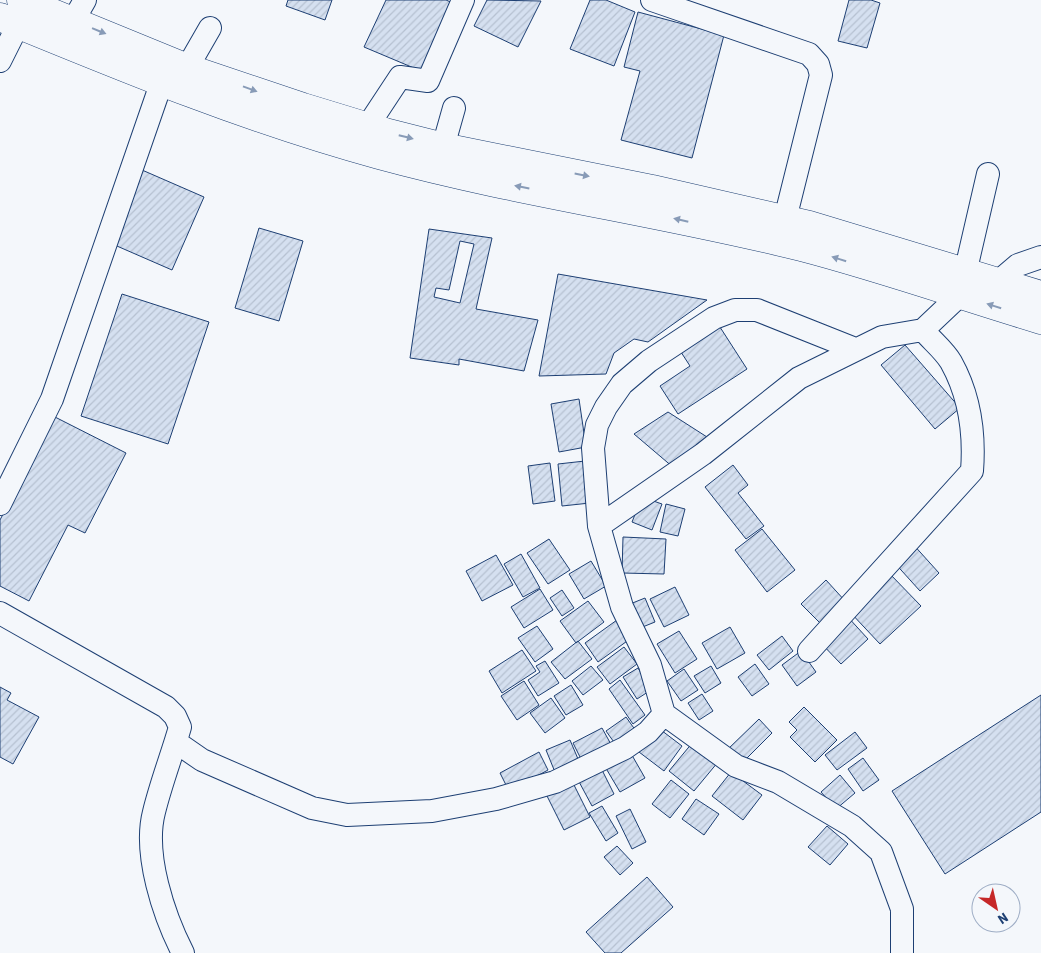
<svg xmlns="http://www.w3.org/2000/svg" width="1041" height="953" viewBox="0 0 1041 953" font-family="'Source Sans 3',sans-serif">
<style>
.building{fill:url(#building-hatch);stroke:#1d3f73;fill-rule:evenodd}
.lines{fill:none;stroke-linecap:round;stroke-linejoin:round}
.minor-casing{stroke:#1d3f73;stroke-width:24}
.highway-casing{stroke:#1d3f73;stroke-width:29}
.minor{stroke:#f4f7fb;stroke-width:22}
.highway{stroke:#f4f7fb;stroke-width:28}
.oneway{fill:#889bb7}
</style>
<defs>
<pattern id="building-hatch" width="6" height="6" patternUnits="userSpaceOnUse" patternTransform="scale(1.25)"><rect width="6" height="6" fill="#d5e0f0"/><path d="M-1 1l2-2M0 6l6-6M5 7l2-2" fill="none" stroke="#b6c1d1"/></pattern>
</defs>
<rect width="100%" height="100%" fill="#f4f7fb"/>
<path class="building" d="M288,0H332L325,20L286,6Z
M386,0H446L453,3L421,71L364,47Z
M487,0L541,1L518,47L474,26Z
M590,0H606L635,12L614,66L570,49Z
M849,0H871L880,3L867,48L838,41Z
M638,12L724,35L692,158L621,140L640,71L624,67Z
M142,170L204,197L172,270L110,243Z
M259,228L303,241L279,321L235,308Z
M429,229L492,238L476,309L538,320L524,371L459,359V365L410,358ZM460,241L474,244L460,303L434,297L436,288L449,290Z
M558,274L707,300L648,342L634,339L614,353L606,374L539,376Z
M122,294L209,322L168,444L81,416Z
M718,324L747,369L678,414L660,386L690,366L679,349Z
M905,345L960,408L935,429L881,365Z
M579,399L586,447L559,452L551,404Z
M668,412L707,437L674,468L634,434Z
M53,416L126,453L85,533L68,525L29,601L0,586V520Z
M585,461L590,503L562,506L558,464Z
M550,463L555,501L533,504L528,466Z
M733,465L748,485L738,493L764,526L746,539L705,487Z
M642,497L662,504L652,530L632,522Z
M666,504L685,509L678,536L660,532Z
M762,529L795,570L767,592L735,550Z
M623,537L666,539L664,574L622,573Z
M549,539L570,570L548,584L527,553Z
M911,542L939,573L920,591L892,560Z
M521,554L540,588L523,597L504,564Z
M496,555L513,585L482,601L466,571Z
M591,561L606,586L584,599L569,574Z
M889,573L921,606L880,644L849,611Z
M826,580L846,602L822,625L801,604Z
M675,587L689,615L664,627L650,599Z
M540,589L553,610L524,628L511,607Z
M562,590L574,608L562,616L550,598Z
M645,598L655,622L635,630L625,606Z
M588,601L604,622L576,643L560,621Z
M846,615L868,639L841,664L818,640Z
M617,620L630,639L598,662L585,643Z
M537,626L553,649L535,662L518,638Z
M730,627L745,653L717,669L702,643Z
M679,631L697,659L675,673L657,644Z
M782,636L793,651L769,670L757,655Z
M578,641L592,659L565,679L551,662Z
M624,647L637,664L610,684L597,667Z
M522,650L536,671L502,693L489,671Z
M801,651L816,672L797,686L782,665Z
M545,661L559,683L538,696L528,680L540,672L536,666Z
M755,664L769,684L752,696L738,677Z
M591,666L603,680L583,695L572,681Z
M711,666L721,683L705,693L694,676Z
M638,668L651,690L637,699L623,677Z
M684,669L698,690L681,701L667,681Z
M620,680L645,715L633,724L609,689Z
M524,681L539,705L517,720L501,696Z
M571,685L583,705L566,715L554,696Z
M0,687L11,693L7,700L39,717L13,764L0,757Z
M702,694L713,711L699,720L688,703Z
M1041,695V812L945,874L892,791Z
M551,698L565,718L545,733L530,713Z
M804,707L837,740L815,762L790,737L797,730L789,722Z
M626,717L636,731L616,745L606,731Z
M759,719L772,733L740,765L726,751Z
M657,727L682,746L664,771L639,752Z
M602,728L613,748L583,763L573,743Z
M855,732L867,748L837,770L825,755Z
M570,740L581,766L557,777L546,750Z
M693,742L718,762L694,791L669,771Z
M629,750L645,778L620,792L604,765Z
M539,752L548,770L509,791L500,773Z
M863,758L879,780L863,791L848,769Z
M600,766L614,794L592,806L577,778Z
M731,772L762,795L743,820L712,796Z
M840,775L855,793L836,809L821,792Z
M671,780L689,794L670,818L652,804Z
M572,781L590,817L564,830L546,794Z
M696,799L719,814L704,835L682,819Z
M602,806L618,833L606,841L589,813Z
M630,809L646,842L632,849L616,816Z
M827,826L848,844L830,865L808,847Z
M617,846L633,863L620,875L604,857Z
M647,877L673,907L621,953H605L586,932Z"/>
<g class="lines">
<defs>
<path id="minor" d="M652,0L809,54L818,64L821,75L785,219
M73,21L85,0
M0,61L26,9
M187,68L210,28
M367,127L400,77L428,81L463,0
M443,147L454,108
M998,282L1018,265L1041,257
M0,504L52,399L162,81
M599,526L593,448L597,425L606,407L622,384L649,361L714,318L735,310H757L855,349
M0,613L166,707L175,716L180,727C172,755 161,783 154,812C143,854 164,916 183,953
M809,651L972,471C975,432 970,396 951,362C944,350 931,340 923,330
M176,742L202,760L312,808L347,815L432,811L496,799L555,782L625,748L648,732L664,714
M902,953V909L881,852L852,826L778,782L736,766L664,714L650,665L622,607L599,526L703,454L799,378L882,337L923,330L960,295L988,174"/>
<path id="highway" d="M21,0L187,68L303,107L385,132L448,148L652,189L809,225L1041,295
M0,17C124,68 250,120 379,155C518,193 661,212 801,247C882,268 961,296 1041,320"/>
</defs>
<use href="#minor" class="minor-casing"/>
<use href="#highway" class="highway-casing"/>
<use href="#minor" class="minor"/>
<use href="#highway" class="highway"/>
</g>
<defs><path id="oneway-solid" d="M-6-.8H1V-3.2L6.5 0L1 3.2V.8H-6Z" transform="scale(1.25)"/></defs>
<g class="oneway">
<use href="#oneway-solid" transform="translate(99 31) rotate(22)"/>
<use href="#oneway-solid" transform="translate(250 89) rotate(20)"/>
<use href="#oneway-solid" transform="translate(406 137) rotate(14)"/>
<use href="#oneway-solid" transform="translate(582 175) rotate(11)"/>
<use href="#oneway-solid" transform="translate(522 187) rotate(-169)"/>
<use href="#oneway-solid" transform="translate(681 220) rotate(-167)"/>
<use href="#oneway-solid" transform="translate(839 259) rotate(-163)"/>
<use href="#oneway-solid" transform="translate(994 306) rotate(-163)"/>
</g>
<g transform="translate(996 908) rotate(146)"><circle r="24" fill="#f4f7fb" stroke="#9eadc5"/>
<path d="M0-4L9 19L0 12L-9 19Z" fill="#c62828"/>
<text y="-8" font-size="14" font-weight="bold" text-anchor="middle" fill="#1d3f73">N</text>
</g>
</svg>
